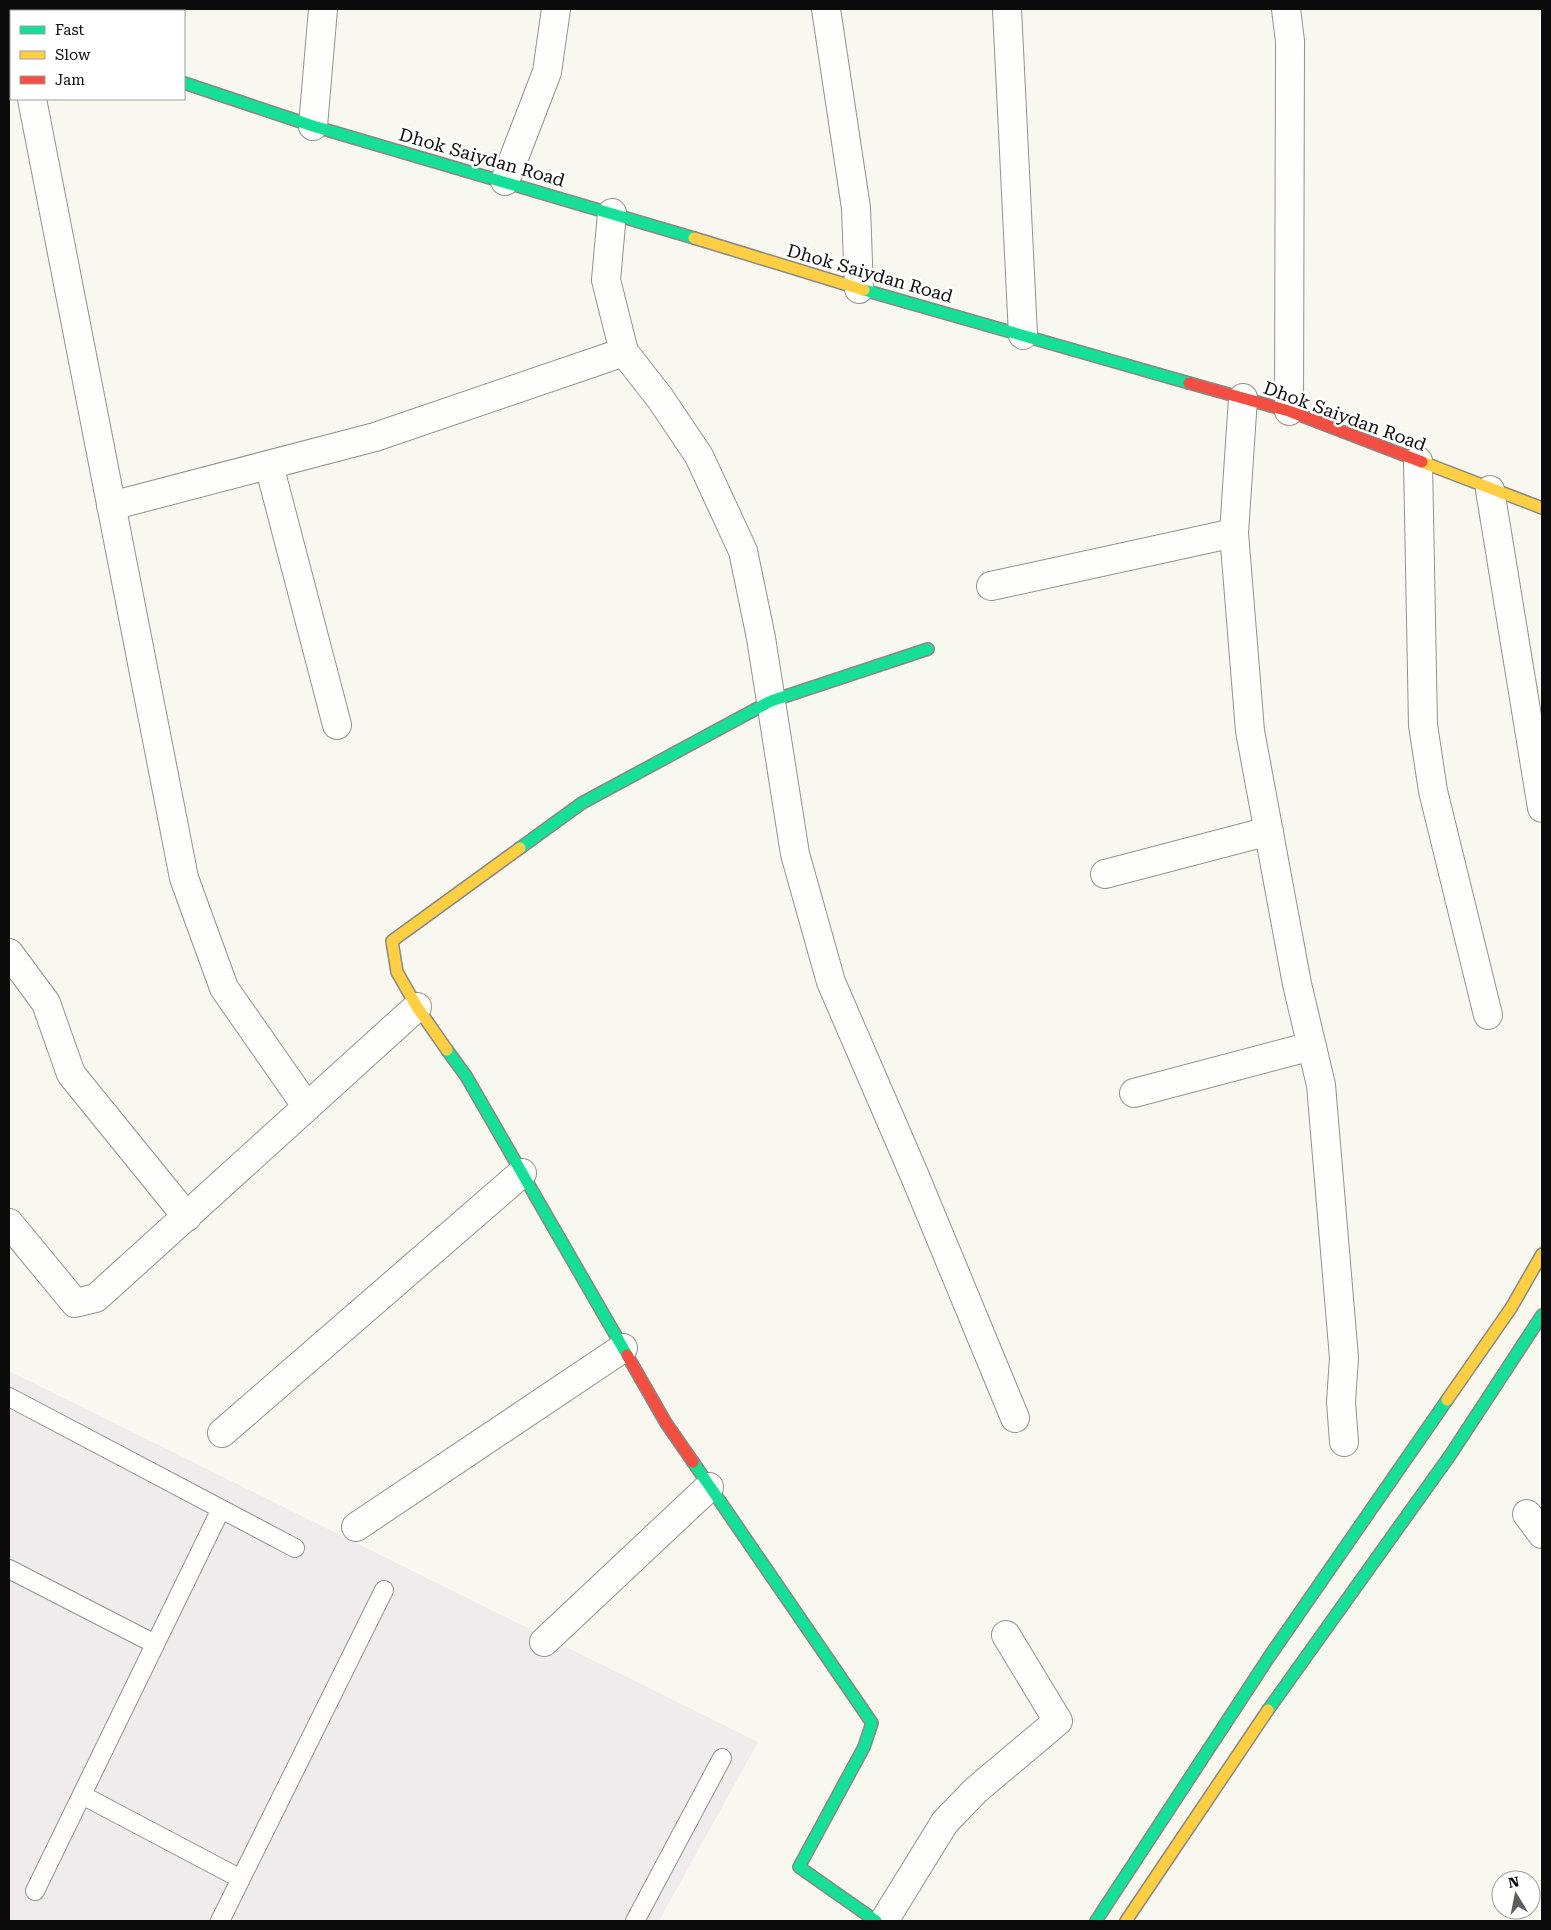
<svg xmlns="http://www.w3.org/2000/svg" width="1551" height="1930" viewBox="0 0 1551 1930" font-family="'Roboto Serif',serif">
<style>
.industrial{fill:#f0ebec}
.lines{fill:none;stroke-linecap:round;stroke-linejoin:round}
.lane-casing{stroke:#92928e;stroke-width:20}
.street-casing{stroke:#92928e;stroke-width:30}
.fast-casing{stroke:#898885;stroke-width:14}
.slow-casing{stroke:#898885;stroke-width:14}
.jam-casing{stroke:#898885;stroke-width:14}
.lane{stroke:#fefefd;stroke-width:18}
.street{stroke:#fefefd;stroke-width:28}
.fast{stroke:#16e098;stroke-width:11}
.slow{stroke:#ffcf43;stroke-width:11}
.jam{stroke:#f24e42;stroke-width:11}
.labels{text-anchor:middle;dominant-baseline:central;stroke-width:5;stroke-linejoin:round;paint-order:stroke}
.street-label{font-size:18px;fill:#0b0b0b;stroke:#fff}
</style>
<rect width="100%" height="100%" fill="#f9f8f0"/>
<path class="industrial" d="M9,1371L758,1742L659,1921H9Z"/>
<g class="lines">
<defs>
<path id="lane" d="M9,1397L295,1548
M9,1569L155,1644
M82,1795L241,1879
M35,1891L221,1509
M220,1921L384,1590
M635,1921L722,1758"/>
<path id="street" d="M826,9L856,208L859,289
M1007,9L1023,335
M1286,9L1290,41L1289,411
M32,99L184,878L224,988L307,1107
M313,126L323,9
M505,181L547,72L556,9
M612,213L606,280L624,352L660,398L699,456L743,551L761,638L795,854L831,982L914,1174L1015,1418
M1243,398L1234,533L1250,731L1297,984L1321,1085L1344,1358L1341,1402L1344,1442
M1418,461L1423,725L1433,791L1488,1015
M269,465L337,725
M1490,490L1542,808
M111,506L375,437L624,352
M991,586L1234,533
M1105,874L1269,831
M9,953L46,1003L71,1074L187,1217
M1134,1093L1312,1046
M9,1223L75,1303L96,1298L417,1007
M222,1433L522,1173
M1527,1514L1542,1534
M356,1527L623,1348
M544,1642L709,1487
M884,1921L945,1822L976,1790L1058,1721L1006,1635"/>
<path id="fast" d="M9,25L11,26
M184,83L313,126L694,238
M864,290L1189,383
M520,848L582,803L771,701L928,649
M447,1050L466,1076L627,1355
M693,1462L872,1723L864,1747L799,1867L876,1921
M1268,1710L1451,1454L1542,1315
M1096,1921L1269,1657L1447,1400"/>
<path id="slow" d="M694,238L864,290
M1422,462L1542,508
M447,1050L417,1007L397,972L392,941L520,848
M1447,1400L1511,1308L1542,1254
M1126,1921L1268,1710"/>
<path id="jam" d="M1189,383L1289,411L1422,462
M627,1355L666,1423L693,1462"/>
</defs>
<use href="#lane" class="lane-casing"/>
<use href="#street" class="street-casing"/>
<use href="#fast" class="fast-casing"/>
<use href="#slow" class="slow-casing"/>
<use href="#jam" class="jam-casing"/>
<use href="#lane" class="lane"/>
<use href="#street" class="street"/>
<use href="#fast" class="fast"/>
<use href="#slow" class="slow"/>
<use href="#jam" class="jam"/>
</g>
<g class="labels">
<g class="street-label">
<text transform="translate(482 157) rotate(16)">Dhok Saiydan Road</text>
<text transform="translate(870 273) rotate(16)">Dhok Saiydan Road</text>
<text transform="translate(1345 416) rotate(20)">Dhok Saiydan Road</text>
</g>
</g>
<rect width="1551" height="1930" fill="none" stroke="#0b0b0b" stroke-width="20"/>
<rect x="10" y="10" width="175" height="90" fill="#ffffff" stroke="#9d9d9d"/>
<rect x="20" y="26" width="25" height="8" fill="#16e098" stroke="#9d9d9d"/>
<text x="55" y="35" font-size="15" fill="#0b0b0b">Fast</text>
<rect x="20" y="51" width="25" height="8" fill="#ffcf43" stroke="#9d9d9d"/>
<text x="55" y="60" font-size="15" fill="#0b0b0b">Slow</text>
<rect x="20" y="76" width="25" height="8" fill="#f24e42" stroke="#9d9d9d"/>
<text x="55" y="85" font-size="15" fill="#0b0b0b">Jam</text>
<g transform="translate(1516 1895) rotate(350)"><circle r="24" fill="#ffffff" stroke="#9d9d9d"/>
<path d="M0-4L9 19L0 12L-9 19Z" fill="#5e5e5b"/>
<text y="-8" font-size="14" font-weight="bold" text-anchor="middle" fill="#0b0b0b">N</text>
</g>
</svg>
